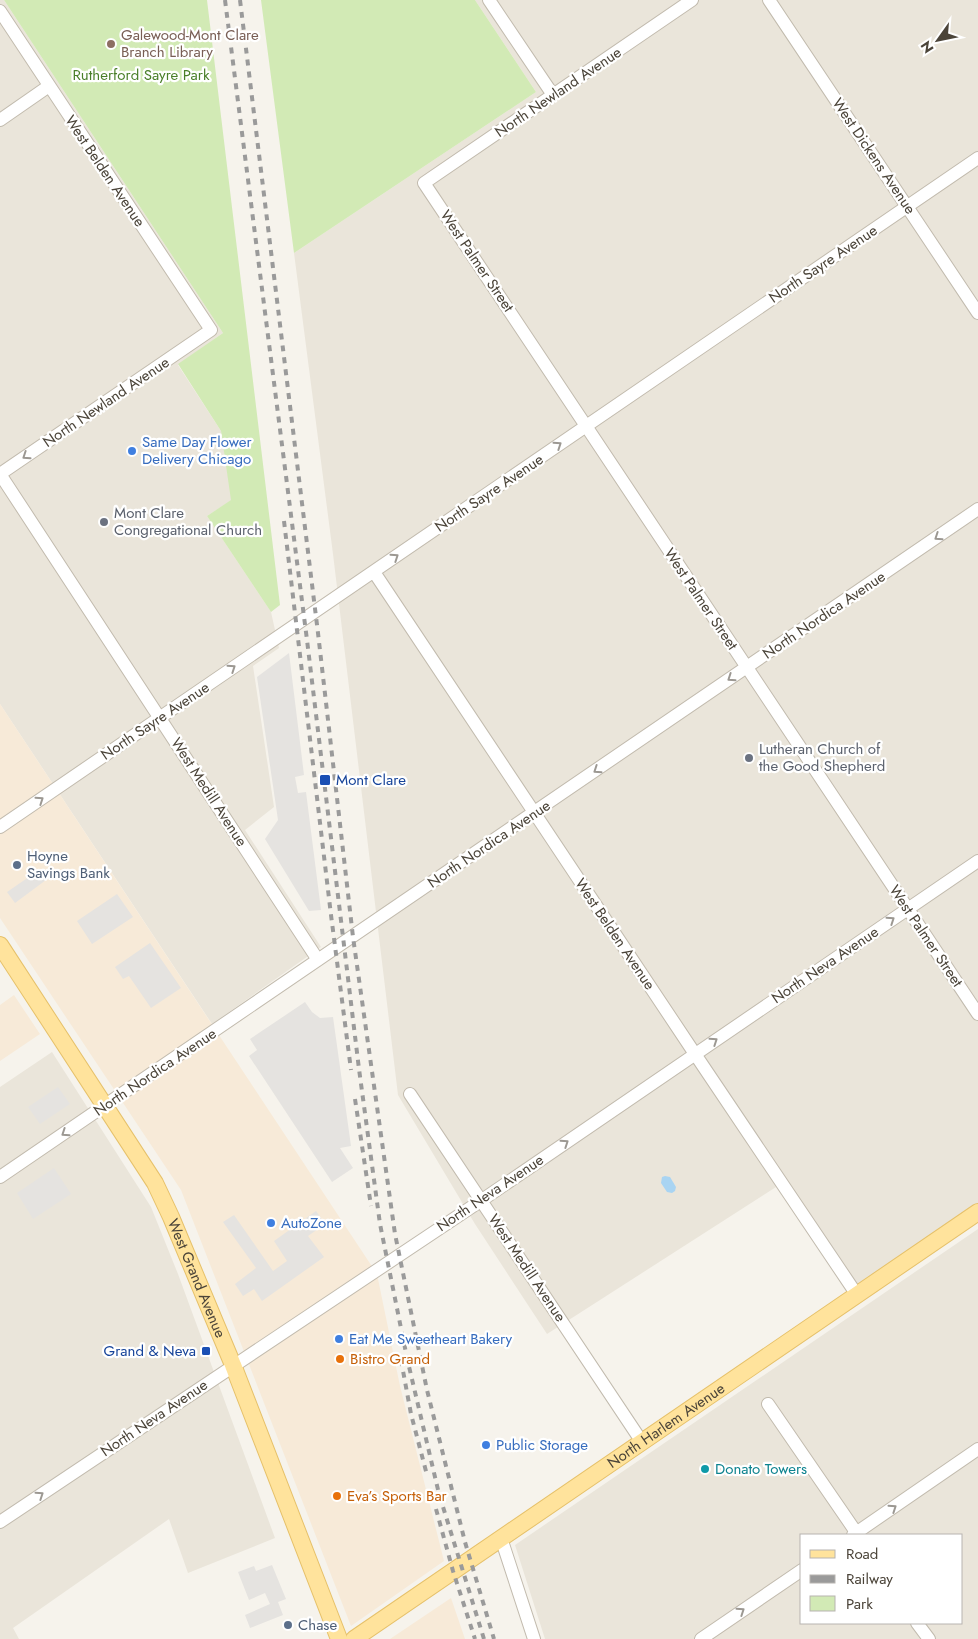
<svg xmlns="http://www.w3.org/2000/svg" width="978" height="1639" viewBox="0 0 978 1639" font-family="Jost,sans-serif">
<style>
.residential{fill:#eae5da;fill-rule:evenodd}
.commercial{fill:#f7ead8}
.green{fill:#d2eab5}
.parking{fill:#e5e3e0}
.water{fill:#a9d4f2}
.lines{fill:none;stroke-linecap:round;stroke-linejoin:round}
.minor-casing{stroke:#c2bbae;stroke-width:14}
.major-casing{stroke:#e6c16a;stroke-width:18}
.minor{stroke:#fff;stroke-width:12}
.major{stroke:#ffe39c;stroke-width:16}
.rail{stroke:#9a9a9a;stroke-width:4;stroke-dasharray:6 6;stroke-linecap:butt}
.oneway{stroke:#9c9892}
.education-dot{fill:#8d6e63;stroke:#fff;stroke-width:2}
.shop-dot{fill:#3f7fe0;stroke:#fff;stroke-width:2}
.worship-dot{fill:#6b7280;stroke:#fff;stroke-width:2}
.transit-dot{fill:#1a4fb4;stroke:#fff;stroke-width:2}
.service-dot{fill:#5c6f8a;stroke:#fff;stroke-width:2}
.food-dot{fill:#e8710a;stroke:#fff;stroke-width:2}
.culture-dot{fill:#0f9aa8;stroke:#fff;stroke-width:2}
.labels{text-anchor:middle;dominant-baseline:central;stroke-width:4.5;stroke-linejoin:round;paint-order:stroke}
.education-label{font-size:15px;fill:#785e54;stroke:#fff;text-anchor:start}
.park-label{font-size:15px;fill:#4a7f2a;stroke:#fff}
.street-label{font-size:15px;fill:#4b4439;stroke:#fff}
.shop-label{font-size:15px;fill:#366cbe;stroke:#fff;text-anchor:start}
.worship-label{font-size:15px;fill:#5b616d;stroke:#fff;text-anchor:start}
.transit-label{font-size:15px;fill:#164399;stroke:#fff;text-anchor:start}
.service-label{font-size:15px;fill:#4e5e75;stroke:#fff;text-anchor:start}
.food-label{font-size:15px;fill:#c56008;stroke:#fff;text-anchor:start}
.culture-label{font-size:15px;fill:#0d838f;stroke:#fff;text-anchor:start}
</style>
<rect width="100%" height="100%" fill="#f6f3ec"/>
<path class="residential" d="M0,0H4L223,333L178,365L221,431L232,500L207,516L271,612L279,648L253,666L274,807L245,830L321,947L212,1024L0,704Z
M475,0H978V1203L857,1285L787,1180L547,1334L475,1224L398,1095L333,554L294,253L536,92Z
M52,1052L151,1207L178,1274L275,1538L188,1573L169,1519L13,1628L19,1639H0V1087Z
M978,1229V1639H545L515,1545ZM802,1535H962V1623H802Z"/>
<path class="commercial" d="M0,704L377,1274L400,1386L444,1561L351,1626L181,1190L0,918Z
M14,995L40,1034L0,1061V1005Z
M451,1598L465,1639H390Z"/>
<path class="green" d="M4,0H207L280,605L271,612L207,516L231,500L221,431L178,364L223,333Z
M261,0H475L536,92L294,253Z"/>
<path class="parking" d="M289,653L304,775L295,777L298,793L306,792L321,910L309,911L265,839L278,820L257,677Z
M39,870L46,880L15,903L7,892Z
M117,894L133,917L92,944L77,921Z
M150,943L181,988L151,1008L129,976L123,979L115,967Z
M305,1002L312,1012L320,1018L333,1017L351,1146L340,1148L353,1168L332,1182L249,1056L257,1050L250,1039Z
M58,1087L70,1104L40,1124L28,1107Z
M54,1168L71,1194L33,1219L17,1193Z
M316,1211L325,1224L308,1236L324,1257L262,1301L254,1289L243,1296L235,1284L256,1268L223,1222L234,1215L273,1271L287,1261L274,1241Z
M272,1565L286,1599L278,1602L283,1615L250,1628L245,1615L270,1604L265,1593L249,1600L238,1572L254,1566L256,1571Z"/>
<path class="water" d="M665,1176L670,1177L676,1187L675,1191L672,1193L667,1192L661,1183L662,1177Z"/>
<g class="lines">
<defs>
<path id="minor" d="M489,0L553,95
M692,0L424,183L978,1014
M769,0L978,313
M0,11L211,330L0,474
M0,120L49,86
M0,474L318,960
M374,572L695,1054L857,1295
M0,827L978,158
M410,1094L642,1442
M0,1177L978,509
M768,1404L858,1535
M0,1522L482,1200L978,861
M853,1535L978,1449
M501,1538L534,1639
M917,1623L929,1639
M701,1639L802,1570"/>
<g id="major">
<path id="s1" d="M0,945L155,1183L171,1217L233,1365L339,1639"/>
<path id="s2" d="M354,1639L978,1212"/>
</g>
</defs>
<use href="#minor" class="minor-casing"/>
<use href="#major" class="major-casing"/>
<use href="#minor" class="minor"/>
<use href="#major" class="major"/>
<path class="rail" d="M225,0L307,640L359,1069L380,1224L407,1358L439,1494L484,1639
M240,0L318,633L353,937L395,1234L427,1390L465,1542L494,1639
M284,521L331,915L351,1070
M355,1099L371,1206
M401,1360L411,1414L427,1475
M436,1509L453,1571L475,1639"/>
</g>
<defs><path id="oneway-chevron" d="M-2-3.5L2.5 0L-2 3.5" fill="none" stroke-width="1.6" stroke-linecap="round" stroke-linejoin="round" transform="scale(1.25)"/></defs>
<g class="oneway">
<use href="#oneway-chevron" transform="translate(558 445) rotate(-34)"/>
<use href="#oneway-chevron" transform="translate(26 456) rotate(146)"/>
<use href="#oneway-chevron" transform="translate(938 537) rotate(146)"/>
<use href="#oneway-chevron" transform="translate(395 557) rotate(-34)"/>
<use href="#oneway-chevron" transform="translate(232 668) rotate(-34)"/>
<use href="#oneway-chevron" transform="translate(731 678) rotate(146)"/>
<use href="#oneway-chevron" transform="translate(597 770) rotate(146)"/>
<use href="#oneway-chevron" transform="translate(40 800) rotate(-34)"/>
<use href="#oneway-chevron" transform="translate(891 920) rotate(-34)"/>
<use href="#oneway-chevron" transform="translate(714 1041) rotate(-34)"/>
<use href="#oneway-chevron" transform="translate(65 1133) rotate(146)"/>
<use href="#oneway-chevron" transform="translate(565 1143) rotate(-34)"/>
<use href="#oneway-chevron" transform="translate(40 1495) rotate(-34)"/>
<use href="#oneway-chevron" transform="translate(893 1508) rotate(-34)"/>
<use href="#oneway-chevron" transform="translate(741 1611) rotate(-34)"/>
</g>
<circle class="education-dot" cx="111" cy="44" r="5"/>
<g class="shop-dot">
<circle cx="132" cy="451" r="5"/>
<circle cx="271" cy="1223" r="5"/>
<circle cx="339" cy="1339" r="5"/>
<circle cx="486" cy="1445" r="5"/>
</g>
<g class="worship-dot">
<circle cx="104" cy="522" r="5"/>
<circle cx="749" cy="758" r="5"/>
</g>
<g class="transit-dot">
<rect x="319" y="774" width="12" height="12" rx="2.5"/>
<rect x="201" y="1346" width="10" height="10" rx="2.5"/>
</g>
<g class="service-dot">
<circle cx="17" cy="865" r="5"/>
<circle cx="288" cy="1625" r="5"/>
</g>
<g class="food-dot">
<circle cx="340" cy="1359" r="5"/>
<circle cx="337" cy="1496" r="5"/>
</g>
<circle class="culture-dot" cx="705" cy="1469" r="5"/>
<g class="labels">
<g class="education-label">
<text x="121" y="35">Galewood-Mont Clare<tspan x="121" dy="17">Branch Library</tspan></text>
</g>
<g class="park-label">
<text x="141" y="75">Rutherford Sayre Park</text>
</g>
<g class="street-label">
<text transform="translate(558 92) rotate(-34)">North Newland Avenue</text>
<text transform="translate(874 156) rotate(56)">West Dickens Avenue</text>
<text transform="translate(105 171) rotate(56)">West Belden Avenue</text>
<text transform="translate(477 261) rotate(56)">West Palmer Street</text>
<text transform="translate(823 264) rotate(-34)">North Sayre Avenue</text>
<text transform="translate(106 402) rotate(-34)">North Newland Avenue</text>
<text transform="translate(489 493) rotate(-34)">North Sayre Avenue</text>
<text transform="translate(701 599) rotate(56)">West Palmer Street</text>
<text transform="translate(824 615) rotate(-34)">North Nordica Avenue</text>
<text transform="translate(155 721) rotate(-34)">North Sayre Avenue</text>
<text transform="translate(209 792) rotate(57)">West Medill Avenue</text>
<text transform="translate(489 844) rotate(-34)">North Nordica Avenue</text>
<text transform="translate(615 934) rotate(56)">West Belden Avenue</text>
<text transform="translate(926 936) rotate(56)">West Palmer Street</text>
<text transform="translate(825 965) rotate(-34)">North Neva Avenue</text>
<text transform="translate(155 1072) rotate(-34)">North Nordica Avenue</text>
<text transform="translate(490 1193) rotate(-34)">North Neva Avenue</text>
<text transform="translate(527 1268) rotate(56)">West Medill Avenue</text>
<text stroke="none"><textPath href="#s1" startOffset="388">West Grand Avenue</textPath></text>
<text transform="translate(154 1418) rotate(-34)">North Neva Avenue</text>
<text stroke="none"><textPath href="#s2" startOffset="378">North Harlem Avenue</textPath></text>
</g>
<g class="shop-label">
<text x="142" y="442">Same Day Flower<tspan x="142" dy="17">Delivery Chicago</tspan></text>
<text x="281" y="1223">AutoZone</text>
<text x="349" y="1339">Eat Me Sweetheart Bakery</text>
<text x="496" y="1445">Public Storage</text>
</g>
<g class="worship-label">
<text x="114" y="513">Mont Clare<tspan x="114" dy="17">Congregational Church</tspan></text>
<text x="759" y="749">Lutheran Church of<tspan x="759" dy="17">the Good Shepherd</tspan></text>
</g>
<g class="transit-label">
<text x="336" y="780">Mont Clare</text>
<text x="196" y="1351" text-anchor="end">Grand &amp; Neva</text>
</g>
<g class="service-label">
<text x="27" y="856">Hoyne<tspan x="27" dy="17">Savings Bank</tspan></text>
<text x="298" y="1625">Chase</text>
</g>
<g class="food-label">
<text x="350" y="1359">Bistro Grand</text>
<text x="347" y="1496">Eva’s Sports Bar</text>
</g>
<g class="culture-label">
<text x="715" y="1469">Donato Towers</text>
</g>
</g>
<rect x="800" y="1534" width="162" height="90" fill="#ffffff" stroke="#b7b4b0"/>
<rect x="810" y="1550" width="25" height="8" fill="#ffe39c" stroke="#b7b4b0"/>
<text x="846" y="1559" font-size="15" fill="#4b4439">Road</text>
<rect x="810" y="1575" width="25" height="8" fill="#9a9a9a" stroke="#b7b4b0"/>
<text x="846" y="1584" font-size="15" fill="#4b4439">Railway</text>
<rect x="810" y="1596" width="25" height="15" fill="#d2eab5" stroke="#b7b4b0"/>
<text x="846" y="1609" font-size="15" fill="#4b4439">Park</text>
<g transform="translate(938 40) rotate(237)" stroke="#ffffff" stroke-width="4" paint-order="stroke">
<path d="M0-4L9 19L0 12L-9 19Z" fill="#4b4439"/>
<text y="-8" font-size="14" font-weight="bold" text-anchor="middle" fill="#4b4439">N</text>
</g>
</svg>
